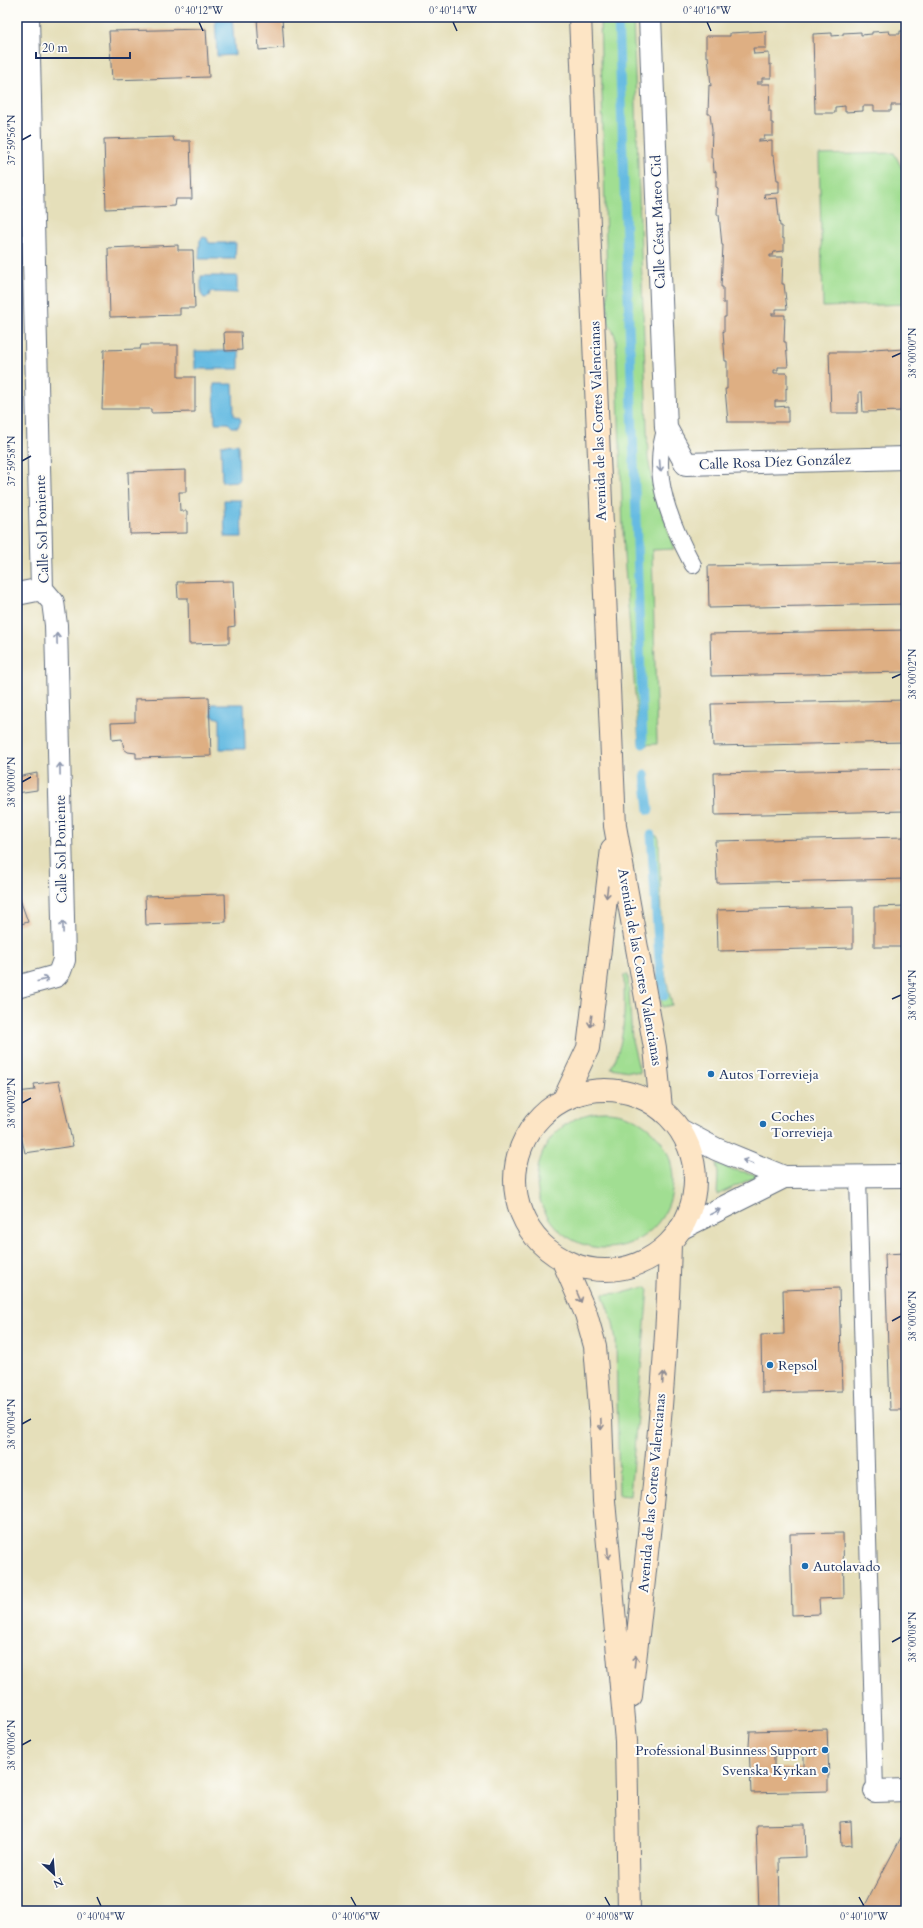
<svg xmlns="http://www.w3.org/2000/svg" width="923" height="1928" viewBox="0 0 923 1928" font-family="Cardo,serif">
<style>
.green{fill:#a1de92;stroke:#5e8678}
.water{fill:#66bbe2;stroke:#4075a0}
.lines{fill:none;stroke-linecap:round;stroke-linejoin:round}
.stream{stroke:#66bbe2;stroke-width:9}
.building{fill:#deaf83;fill-rule:evenodd}
.service-casing{stroke:#626d7e;stroke-width:18}
.minor-casing{stroke:#626d7e;stroke-width:24}
.tertiary-casing{stroke:#626d7e;stroke-width:24}
.secondary-casing{stroke:#626d7e;stroke-width:24}
.service{stroke:#fff;stroke-width:16}
.minor{stroke:#fff;stroke-width:22}
.tertiary{stroke:#fff;stroke-width:22}
.secondary{stroke:#fde5c5;stroke-width:22}
.oneway{stroke:#8d97ae}
.oneway2{stroke:#8c8a92}
.ticks{fill:none;stroke:#1b2f5e;stroke-width:1.5}
.poi-dot{fill:#1f6fb2;stroke:#fdfcf7;stroke-width:1.5}
.labels{text-anchor:middle;dominant-baseline:central;stroke-width:4;stroke-linejoin:round;paint-order:stroke}
.street-label{font-size:14px;fill:#1b2f5e;stroke:#fdfcf7}
.poi-label{font-size:14px;fill:#1b2f5e;stroke:#fdfcf7;text-anchor:start}
.neatline{fill:none;stroke:#1b2f5e;stroke-width:1.5}
.ticks-label{font-size:10px;text-anchor:middle;fill:#1b2f5e}
</style>
<rect width="100%" height="100%" fill="#fdfcf7"/>
<filter id="ink" filterUnits="userSpaceOnUse"><feTurbulence type="fractalNoise" baseFrequency=".025" numOctaves="2"/><feDisplacementMap in="SourceGraphic" scale="8" xChannelSelector="R" yChannelSelector="G"/><feConvolveMatrix kernelMatrix="1 2 1 2 8 2 1 2 1" color-interpolation-filters="sRGB"/></filter>
<filter id="wash" filterUnits="userSpaceOnUse"><feTurbulence type="fractalNoise" baseFrequency=".012" numOctaves="4" result="noise"/><feDisplacementMap in="SourceGraphic" scale="16" xChannelSelector="R" yChannelSelector="G"/><feGaussianBlur stdDeviation="0.9" result="paint"/><feColorMatrix in="noise" values="0 0 0 0 0 0 0 0 0 0 0 0 0 0 0 0 0 1.4 0 .05"/><feComposite in="paint" operator="in"/></filter>
<g filter="url(#wash)">
<rect width="100%" height="100%" fill="#e5dfba"/>
<path class="green" d="M600,17H633L648,458L652,480L674,549L652,550L657,744L640,745L639,743L624,555L616,340C615,332 610,328 608,321Z
M894,153L906,176V304L823,307L819,155Z
M654,835L657,836L659,839L662,958L672,1005L662,1007L657,978L648,839L649,836Z
M624,975H628L632,1040L640,1073L611,1068C627,1038 624,1008 624,975Z
M537 1180a68 68 0 1 1 136 0a68 68 0 1 1-136 0Z
M716,1163L730,1169L759,1175L717,1195L718,1174Z
M645,1287L648,1289L630,1496L619,1495L616,1341L613,1323L603,1296V1294L623,1293Z"/>
<path class="water" d="M215,17H232L235,55L217,56Z
M203,237L207,238L209,243H236L235,259H199L200,240Z
M201,276H237V293L210,292L209,297L204,298L201,294Z
M195,351H239V369H195Z
M214,384H233L234,415L240,418L241,421L238,427H232L228,423H215Z
M238,444L239,481L222,482L221,445Z
M224,500H241L242,537H225Z
M211,704H244L245,749H220V719L212,716Z"/>
<g class="lines">
<path class="stream" d="M618,17L637,545L643,744
M645,774L649,810
M651,835L659,959L664,996"/>
</g>
<g id="blocks">
<path class="building" d="M257,17H282L284,48L259,50Z
M206,29L209,77L112,80L109,31Z
M766,31V48H753L754,54L769,53V65L771,64V78H762V82H757V84H770L769,111H771V123H773V136H764V139H759V142L772,141V156H774L777,180H779V193L764,194L765,199L777,198L780,226H782V238H784V251L774,252L773,255H770V257H783L782,284H784L787,309H776V313H772V315H785L784,342H786L788,367H778V370H774V373H787V389L786,388V401H775V407L788,406V422H728L725,389H727V361H725L723,331L724,332V317H726V303H723V287H721L723,245H722L719,215H717L718,188L716,187V171L714,172L713,158H711L712,130L710,114H708L709,85L711,86L708,56H706V36H730V33Z
M889,31L890,34H900V31H906V110L903,111V105H891V111H874V106H863V111L845,112V106L835,107V113H815L813,34L832,33V36L843,35V33L861,32V35L872,34V32Z
M173,137L174,141H190L192,199H176L175,206L106,209L104,139Z
M178,245V250H193L195,308H180V315L110,317L108,248Z
M224,332H241L242,350L225,351Z
M141,345H178V377H195V412L151,413V409H102L104,350L140,349Z
M888,348V350L904,349V351H906V411L863,412L862,392H859V403H857V413H831L829,352H860L874,350V349Z
M186,470V492H179L180,511H187V533L130,534L128,472Z
M906,562V604L709,608L708,566Z
M233,581L235,626L229,627V643L189,644L188,598H178L177,582Z
M906,630V672L711,676L710,634Z
M209,697L211,756L136,758V753L128,752L124,749L122,739L112,740L111,723L135,722V699Z
M906,700V742L713,746L711,704Z
M906,769V811L715,815L714,773Z
M37,773V790L17,793V777Z
M906,837V879L717,883L715,841Z
M17,891L28,922L17,925Z
M225,894L226,922L146,925L145,896Z
M906,906V947H874V907Z
M853,907V948L718,951L717,910Z
M59,1081L73,1146L25,1153L17,1118V1092L35,1090L34,1084Z
M905,1253L906,1410H890L885,1254Z
M839,1288L842,1391L762,1393L761,1335L784,1334L783,1290Z
M843,1533L844,1598L819,1599L820,1614L792,1615L790,1534Z
M827,1729L829,1776H828V1791L751,1793L749,1746L750,1731ZM804,1754V1768H774V1755Z
M851,1821L852,1845L841,1846L840,1822Z
M805,1824L806,1857L779,1858L780,1911H759L756,1825Z
M905,1830L906,1911H867L863,1909Z"/>
</g>
</g>
<g filter="url(#ink)">
<use href="#blocks" fill-opacity="0" stroke="#626d7e" stroke-width="1"/>
<g class="lines">
<defs>
<path id="service" d="M666,428C649,475 671,524 693,565
M858,1177L875,1791"/>
<path id="minor" d="M650,17L666,428L686,464L906,458
M17,594L42,589
M17,987L56,976L60,971L64,960L56,625L53,602L42,589L28,17
M875,1791L906,1790"/>
<path id="tertiary" d="M682,1131L716,1149L784,1177L906,1176
M680,1229L784,1177"/>
<path id="secondary" d="M580,17L615,826L655,1048L661,1108
M515 1180a90 90 0 1 1 180 0a90 90 0 1 1-180 0Z
M564,1099L588,1048L612,849
M563,1261L586,1314L595,1346L601,1420L604,1501L626,1741L629,1911
M631,1696C648,1546 666,1395 670,1243"/>
</defs>
<use href="#service" class="service-casing"/>
<use href="#minor" class="minor-casing"/>
<use href="#tertiary" class="tertiary-casing"/>
<use href="#secondary" class="secondary-casing"/>
<use href="#service" class="service"/>
<use href="#minor" class="minor"/>
<use href="#tertiary" class="tertiary"/>
<use href="#secondary" class="secondary"/>
</g>
<defs><path id="oneway-shaft" d="M-6 0H5M1.5-3L5.5 0L1.5 3" fill="none" stroke-width="1.6" stroke-linecap="round" stroke-linejoin="round"/></defs>
<g class="oneway">
<use href="#oneway-shaft" transform="translate(660 466) rotate(86)"/>
<use href="#oneway-shaft" transform="translate(57 639) rotate(-91)"/>
<use href="#oneway-shaft" transform="translate(60 769) rotate(-91)"/>
<use href="#oneway-shaft" transform="translate(63 927) rotate(-91)"/>
<use href="#oneway-shaft" transform="translate(43 980) rotate(-14)"/>
<use href="#oneway-shaft" transform="translate(748 1162) rotate(-158)"/>
<use href="#oneway-shaft" transform="translate(715 1212) rotate(-27)"/>
</g>
<g class="oneway2">
<use href="#oneway-shaft" transform="translate(607 892) rotate(97)"/>
<use href="#oneway-shaft" transform="translate(591 1021) rotate(97)"/>
<use href="#oneway-shaft" transform="translate(579 1297) rotate(67)"/>
<use href="#oneway-shaft" transform="translate(663 1378) rotate(-86)"/>
<use href="#oneway-shaft" transform="translate(601 1424) rotate(88)"/>
<use href="#oneway-shaft" transform="translate(608 1553) rotate(85)"/>
<use href="#oneway-shaft" transform="translate(635 1661) rotate(-83)"/>
</g>
</g>
<path class="ticks" d="M199,22L203,31M453,22L457,31M707,22L711,31M22,140L31,135M892,357L901,353M22,461L31,456M892,678L901,674M22,782L31,777M892,999L901,995M22,1103L31,1098M892,1321L901,1316M22,1424L31,1419M892,1642L901,1637M22,1745L31,1740M97,1897L101,1906M351,1897L356,1906M605,1897L610,1906M859,1897L864,1906"/>
<g class="poi-dot">
<circle cx="711" cy="1074" r="4"/>
<circle cx="763" cy="1124" r="4"/>
<circle cx="770" cy="1365" r="4"/>
<circle cx="805" cy="1566" r="4"/>
<circle cx="825" cy="1750" r="4"/>
<circle cx="825" cy="1770" r="4"/>
</g>
<g class="labels">
<g class="street-label">
<text transform="translate(658 222) rotate(-92)">Calle César Mateo Cid</text>
<text transform="translate(598 421) rotate(-92)">Avenida de las Cortes Valencianas</text>
<text transform="translate(775 462) rotate(-2)">Calle Rosa Díez González</text>
<text transform="translate(42 529) rotate(-92)">Calle Sol Poniente</text>
<text transform="translate(61 849) rotate(-91)">Calle Sol Poniente</text>
<text transform="translate(640 967) rotate(80)">Avenida de las Cortes Valencianas</text>
<text transform="translate(652 1493) rotate(-85)">Avenida de las Cortes Valencianas</text>
</g>
<g class="poi-label">
<text x="719" y="1074">Autos Torrevieja</text>
<text x="771" y="1116">Coches<tspan x="771" dy="16">Torrevieja</tspan></text>
<text x="778" y="1365">Repsol</text>
<text x="813" y="1566">Autolavado</text>
<text x="817" y="1750" text-anchor="end">Professional Businness Support</text>
<text x="817" y="1770" text-anchor="end">Svenska Kyrkan</text>
</g>
</g>
<rect width="923" height="1928" fill="none" stroke="#fdfcf7" stroke-width="44"/>
<g transform="translate(54 1874) rotate(154)" stroke="#fdfcf7" stroke-width="3" paint-order="stroke">
<path d="M0-3L7 15L0 10L-7 15Z" fill="#1b2f5e"/>
<text y="-6" font-size="11" font-weight="bold" text-anchor="middle" fill="#1b2f5e">N</text>
</g>
<path d="M36 52v6h94v-6" fill="none" stroke="#1b2f5e" stroke-width="2"/>
<text x="42" y="52" font-size="12" fill="#1b2f5e" stroke="#fdfcf7" stroke-width="3" paint-order="stroke">20 m</text>
<rect x="22" y="22" width="879" height="1884" class="neatline"/>
<g class="ticks-label">
<text x="199" y="14">0°40'12"W</text>
<text x="453" y="14">0°40'14"W</text>
<text x="707" y="14">0°40'16"W</text>
<text transform="translate(11 140) rotate(-90)" y="4">37°59'56"N</text>
<text transform="translate(912 353) rotate(-90)" y="4">38°00'00"N</text>
<text transform="translate(11 461) rotate(-90)" y="4">37°59'58"N</text>
<text transform="translate(912 674) rotate(-90)" y="4">38°00'02"N</text>
<text transform="translate(11 782) rotate(-90)" y="4">38°00'00"N</text>
<text transform="translate(912 995) rotate(-90)" y="4">38°00'04"N</text>
<text transform="translate(11 1103) rotate(-90)" y="4">38°00'02"N</text>
<text transform="translate(912 1316) rotate(-90)" y="4">38°00'06"N</text>
<text transform="translate(11 1424) rotate(-90)" y="4">38°00'04"N</text>
<text transform="translate(912 1637) rotate(-90)" y="4">38°00'08"N</text>
<text transform="translate(11 1745) rotate(-90)" y="4">38°00'06"N</text>
<text x="101" y="1920">0°40'04"W</text>
<text x="356" y="1920">0°40'06"W</text>
<text x="610" y="1920">0°40'08"W</text>
<text x="864" y="1920">0°40'10"W</text>
</g>
</svg>
